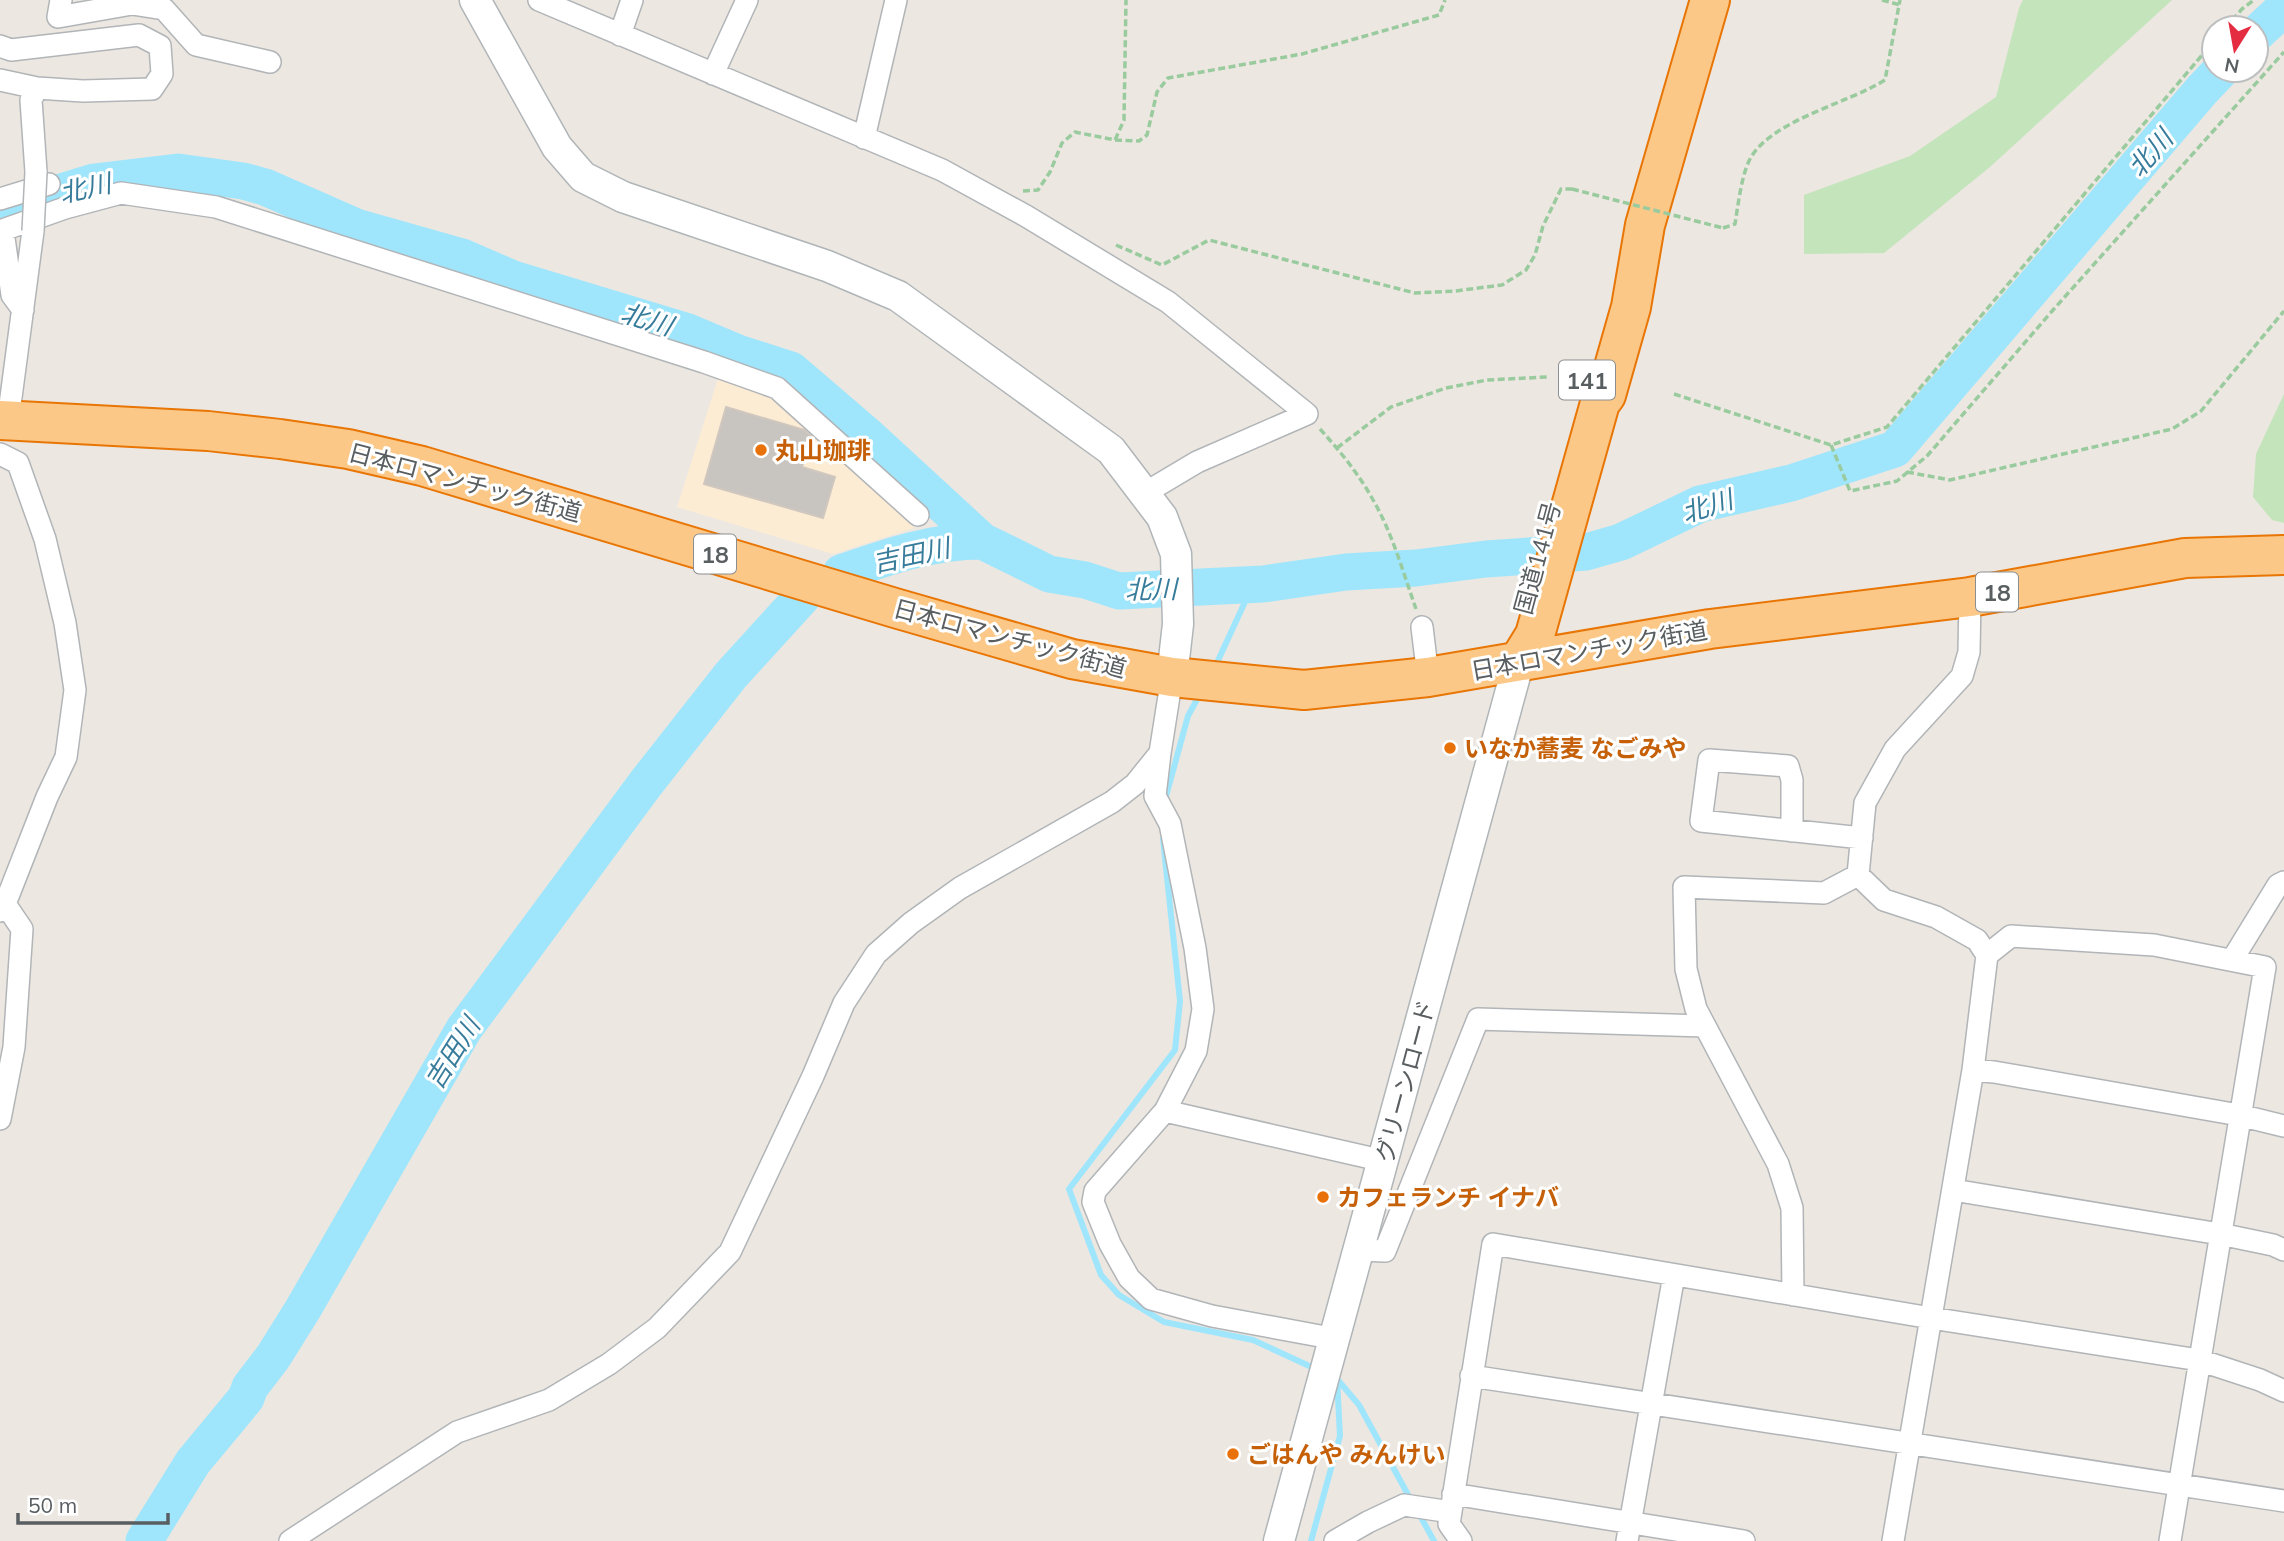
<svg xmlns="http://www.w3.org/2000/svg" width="2284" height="1541" viewBox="0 0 2284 1541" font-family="Mulish,'Noto Sans JP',sans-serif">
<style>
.commercial{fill:#fdecd4}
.green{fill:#c4e4bc}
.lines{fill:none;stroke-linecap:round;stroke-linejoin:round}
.stream{stroke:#9fe6fd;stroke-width:6}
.river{stroke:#9fe6fd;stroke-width:37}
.building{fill:#c8c4bf;stroke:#d0c7bf;stroke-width:2}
.street-casing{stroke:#b1b5b8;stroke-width:24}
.secondary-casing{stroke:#b0b5b8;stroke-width:33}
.highway-casing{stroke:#e87504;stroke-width:42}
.path{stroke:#9acb9f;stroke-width:3.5;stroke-dasharray:7 3.5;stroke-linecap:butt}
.street{stroke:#fff;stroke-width:21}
.secondary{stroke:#fff;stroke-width:30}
.highway{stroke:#fbc888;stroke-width:38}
.street-bridge-casing{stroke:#b1b5b8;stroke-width:24;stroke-linecap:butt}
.path-bridge{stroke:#9acb9f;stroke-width:3.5;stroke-dasharray:7 3.5;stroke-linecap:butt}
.street-bridge{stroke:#fff;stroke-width:21}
.food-dot{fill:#e8710a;stroke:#fff;stroke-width:2.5}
.labels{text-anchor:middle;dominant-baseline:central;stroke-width:6;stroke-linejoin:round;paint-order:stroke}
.shield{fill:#fff;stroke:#8b8e90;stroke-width:2}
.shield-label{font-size:23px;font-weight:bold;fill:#595e61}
.food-label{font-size:24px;font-weight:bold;fill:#c56008;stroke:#fff;text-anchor:start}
.street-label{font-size:24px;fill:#595e61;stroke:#fff}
.water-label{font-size:26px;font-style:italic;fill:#387c9c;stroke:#fff}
</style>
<rect width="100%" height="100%" fill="#ece7e0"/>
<path class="commercial" d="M722,366L795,405L904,513L914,528L833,554L677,507Z"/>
<path class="green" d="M2023,0H2172L1990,167L1884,253L1804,254V195L1910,156L1996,97L2019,8Z
M2284,394V523L2272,520L2253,497L2256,454Z"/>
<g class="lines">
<path class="stream" d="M1215,667L1250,591L1263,584
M1165,800L1188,716L1201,692
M1163,839L1180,1001L1175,1050L1069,1189L1101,1275L1119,1295L1164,1322L1253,1340L1318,1370
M1337,1379L1359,1405L1412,1502
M1418,1512L1434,1541
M1311,1541L1340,1436L1337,1379"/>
<path class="river" d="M2256,34L2284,8
M0,211L94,182L178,172L243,181L265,187L356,227L462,257L513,279L688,332L738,353L791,370L869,437L982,541L1049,574L1085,580L1119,591L1263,584L1346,572L1416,568L1486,559L1586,552L1621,542L1700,504L1791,483L1895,449L2202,90L2221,70
M841,573C887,557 932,541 982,541
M144,1541L193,1462L246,1398L250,1387L273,1357L303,1309L464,1029L646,783L731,675L803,596"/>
</g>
<path class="building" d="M726,407L804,430L811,436L802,467L835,477L823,518L704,484Z"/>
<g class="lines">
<defs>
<path id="street" d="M61,0L58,17L132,4L164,9L196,45L270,62
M539,0L942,170L1026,216L1168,302L1307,414L1197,462L1145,493
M620,35L632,0
M0,46L11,50L139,35L160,46L162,74L152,89L83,91L37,88L31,100L36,172
M713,74L747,0
M0,80L37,88
M864,138L896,0
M0,199L49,184
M0,231L65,208L121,193L216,207L704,362L777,388L918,515
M3,231L12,295L23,310
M8,420L33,231
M0,454L18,463L45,539L65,623L75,690L66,757L47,797L5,904L0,911
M1422,627L1428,677
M1172,677L1160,753L1155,796L1170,824L1195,948L1203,1009L1196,1051L1165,1111L1095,1191L1093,1202L1110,1244L1129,1278L1151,1299L1212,1316L1336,1339
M1792,831V780L1788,766L1709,760L1701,821L1862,838
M1858,875L1884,900L1936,917L1977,940L1987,955L1973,1070L1893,1541
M1858,875L1865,803L1895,749L1962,676L1969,652L1970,597
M1987,955L2011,936L2154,945L2265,967L2170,1541
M2232,960L2278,885L2284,882
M1973,1070L1994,1072L2239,1115L2284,1126
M1165,1111L1384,1161
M0,1119L14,1047L22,929L5,904
M1953,1190L2220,1234L2273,1245L2284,1250
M1359,1250L1385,1251L1478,1019L1704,1026
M1793,1295L1792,1208L1778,1164L1696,1009L1686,969L1684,887L1824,893L1858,875
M1471,1376L2284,1501
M1453,1494L1744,1541
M290,1541L457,1432L549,1400L609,1364L657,1328L730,1252L813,1076L844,1003L876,954L911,923L960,888L1112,802L1135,784L1160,753
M1335,1541L1368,1522L1404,1505L1451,1512
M1461,1541L1449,1524L1493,1244L1931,1318L2199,1360L2260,1380L2284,1391
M1627,1541L1674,1275"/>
<path id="secondary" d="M475,0L557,147L583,177L623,197L827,266L898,296L1111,450L1162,517L1176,554L1178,624L1172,677
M1279,1541L1519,661"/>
<path id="highway" d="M0,420L208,431L280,439L348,449L422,466L895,608L1072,659L1172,677L1304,690L1428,677L1710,629L1970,597L2185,558L2284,555
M1519,661L1535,635L1600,403L1606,395L1631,307L1645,225L1710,0"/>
</defs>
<use href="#street" class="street-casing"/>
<use href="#secondary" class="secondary-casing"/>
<use href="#highway" class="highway-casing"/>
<path class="path" d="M1882,0L1900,5
M2225,28L2242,9L2254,0
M1115,140L1139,141L1147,135L1157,92L1168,78L1302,54L1439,15L1445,0
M1023,191L1038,190L1050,172L1062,143L1075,132L1115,140L1124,120L1126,0
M1723,228L1735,224C1738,206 1741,178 1749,161C1768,121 1847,104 1885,80L1900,0
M1116,245L1162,265L1209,240L1415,293L1455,291L1502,285L1526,270L1535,255L1543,226L1561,189H1572
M1674,394L1831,445L1887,427L2214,41
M1320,429C1339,450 1358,473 1372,498C1392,532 1403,572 1416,609
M1831,445L1850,491L1897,481L1927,456L2053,310L2284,52
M1337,448L1391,407L1446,388L1487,380L1547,377
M1907,472L1950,480L2172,429L2201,411L2284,311"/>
<use href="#street" class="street"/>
<use href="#secondary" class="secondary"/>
<use href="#highway" class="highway"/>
<defs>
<path id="street-bridge" d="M33,231L36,172"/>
</defs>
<use href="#street-bridge" class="street-bridge-casing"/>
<path class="path-bridge" d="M1572,189L1723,228"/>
<use href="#street-bridge" class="street-bridge"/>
</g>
<g class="food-dot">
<circle cx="761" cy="450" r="7"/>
<circle cx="1450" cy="748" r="7"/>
<circle cx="1323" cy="1197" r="7"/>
<circle cx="1233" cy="1454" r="7"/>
</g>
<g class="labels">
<g class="shield">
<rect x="1559" y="360.5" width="56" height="39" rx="5"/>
<rect x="694" y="534.5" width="42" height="39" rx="5"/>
<rect x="1976" y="572.5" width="42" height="39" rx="5"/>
</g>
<g class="shield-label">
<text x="1587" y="380">141</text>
<text x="715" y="554">18</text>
<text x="1997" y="592">18</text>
</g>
<g class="food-label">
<text x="775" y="450">丸山珈琲</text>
<text x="1464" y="748">いなか蕎麦 なごみや</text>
<text x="1337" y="1197">カフェランチ イナバ</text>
<text x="1247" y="1454">ごはんや みんけい</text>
</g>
<g class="street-label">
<text transform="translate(465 482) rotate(15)">日本ロマンチック街道</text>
<text transform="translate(1537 558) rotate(-75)">国道141号</text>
<text transform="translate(1010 638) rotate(15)">日本ロマンチック街道</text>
<text transform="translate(1589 650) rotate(-10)">日本ロマンチック街道</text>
<text transform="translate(1405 1081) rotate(-75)">グリーンロード</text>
</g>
<g class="water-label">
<text transform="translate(2150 153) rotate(-49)">北川</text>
<text transform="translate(85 188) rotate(-13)">北川</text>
<text transform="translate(647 319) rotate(17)">北川</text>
<text transform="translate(1707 506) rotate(-18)">北川</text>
<text transform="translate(911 555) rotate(-12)">吉田川</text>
<text transform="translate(1151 589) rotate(-1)">北川</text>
<text transform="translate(452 1053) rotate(-58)">吉田川</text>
</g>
</g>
<g transform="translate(2235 49) rotate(191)"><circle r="33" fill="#ffffff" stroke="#bdbfc0" stroke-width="2"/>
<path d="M0-5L12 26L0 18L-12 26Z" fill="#e52d41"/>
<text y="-10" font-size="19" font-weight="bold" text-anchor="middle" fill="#595e61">N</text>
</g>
<path d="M18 1513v10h150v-10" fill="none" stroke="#595e61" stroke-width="3.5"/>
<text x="28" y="1513" font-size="21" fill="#595e61" stroke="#ffffff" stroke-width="5" paint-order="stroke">50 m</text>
</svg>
